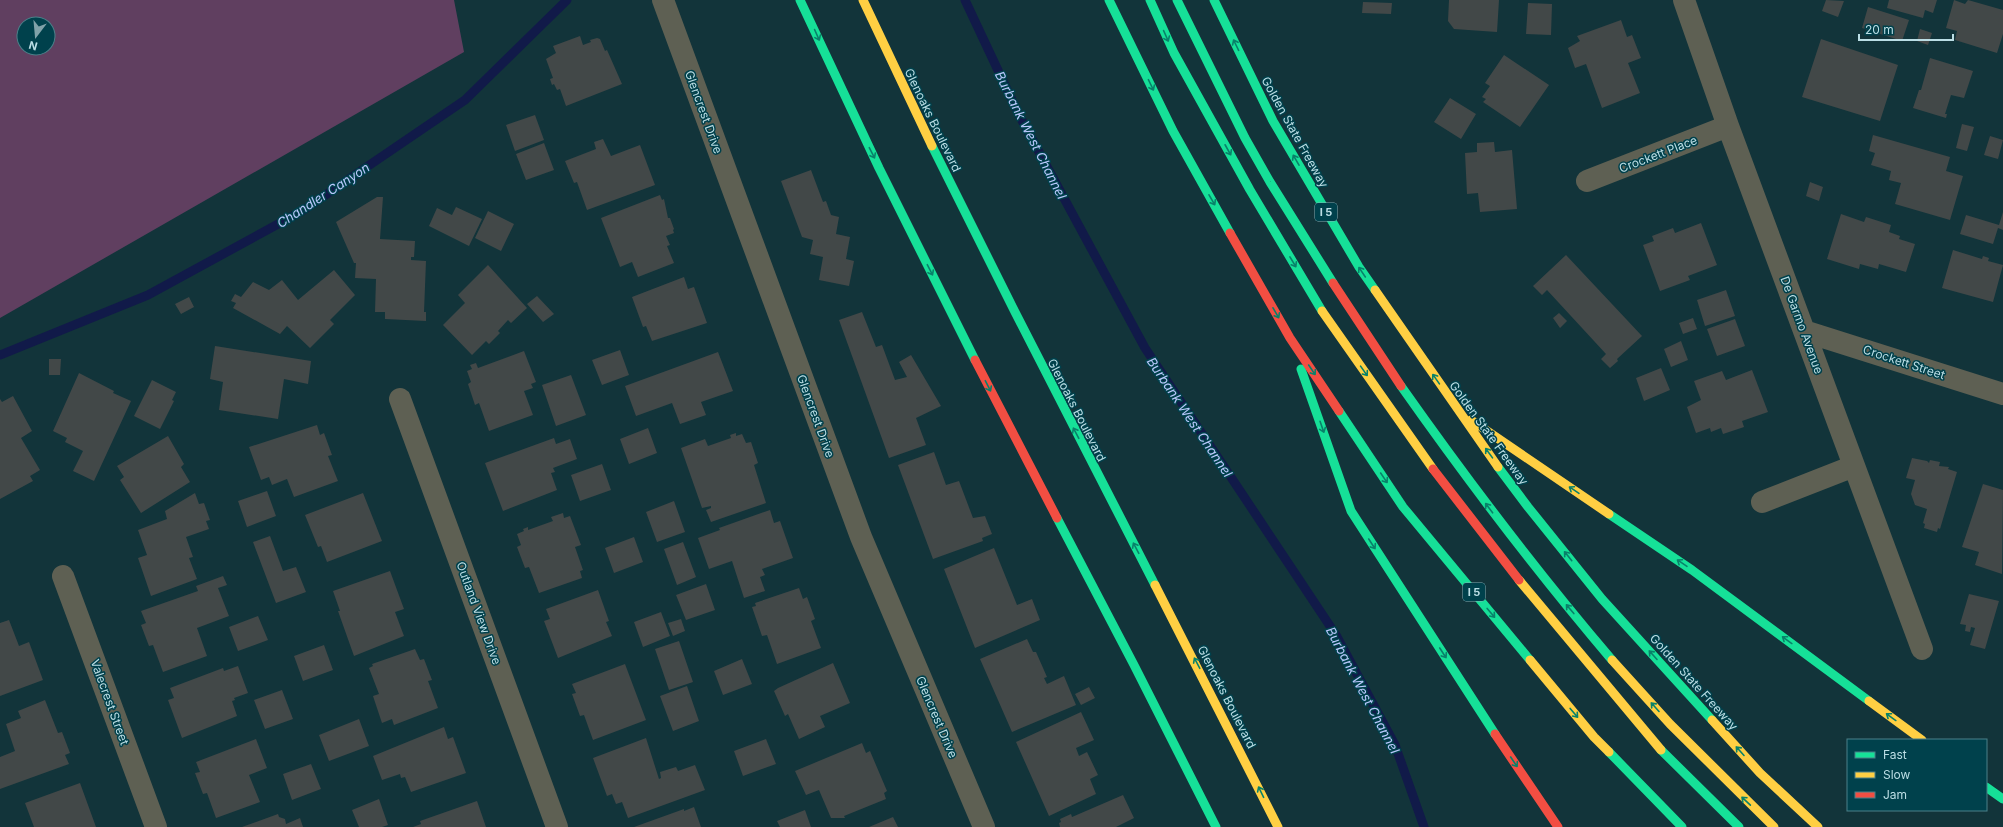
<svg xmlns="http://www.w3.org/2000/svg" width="2003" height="827" viewBox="0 0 2003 827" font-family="Inter,sans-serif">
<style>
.green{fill:#603f60;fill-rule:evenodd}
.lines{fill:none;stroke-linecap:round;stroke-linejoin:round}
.stream{stroke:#111a49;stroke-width:9}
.building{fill:#424848}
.street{stroke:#5e6053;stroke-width:22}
.fast{stroke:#16e098;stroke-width:9}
.slow{stroke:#ffcf43;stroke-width:9}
.jam{stroke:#f24e42;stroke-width:9}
.oneway{stroke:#09816a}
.labels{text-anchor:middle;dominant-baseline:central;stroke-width:3;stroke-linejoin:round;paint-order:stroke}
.shield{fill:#00414c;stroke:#83afb7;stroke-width:1}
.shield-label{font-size:11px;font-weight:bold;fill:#bbdee5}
.street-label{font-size:12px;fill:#bbdee5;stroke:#00414c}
.water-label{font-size:13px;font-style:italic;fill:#b9c8fc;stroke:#00414c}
</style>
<rect width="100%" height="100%" fill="#12343a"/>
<path class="green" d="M0,0H454L464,52L0,318ZM24,24H48V48H24Z"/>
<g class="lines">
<path class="stream" d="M965,0L1019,115L1145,348L1336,635L1395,745L1424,827
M0,355L148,295L302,211L465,100L567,0"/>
</g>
<path class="building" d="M1449,0H1499L1497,32L1454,29L1448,21Z
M1826,0L1844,1L1838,17L1822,11Z
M1889,0H1937L1933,13L1925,10L1923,18L1887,8Z
M1954,0L1965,4L1968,0L2003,10V34L1997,53L1955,40L1957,31L1946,28Z
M1363,2L1392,3L1391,14L1362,13Z
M1528,3L1552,4L1551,35L1526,34Z
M1868,7L1909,20L1902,41L1862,28Z
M1621,20L1627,37L1632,35L1641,58L1628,63L1640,93L1602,108L1586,64L1575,68L1568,48L1580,41L1577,36Z
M1920,29L1932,33L1928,45L1917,41Z
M580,36L583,45L591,42L590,40L597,38L600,39L605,51L607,50L622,84L566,106L560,89L557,90L554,84L552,85L550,79L553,78L546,59L556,53L553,46Z
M1821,39L1898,65L1880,121L1802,97Z
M1504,55L1549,85L1520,127L1483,102L1486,99L1482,97L1490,86L1485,83Z
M1930,58L1973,71L1964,98L1951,95L1945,114H1947L1946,118L1913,108L1919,90H1921Z
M1450,98L1476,114L1461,139L1434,122Z
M535,115L544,140L515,151L506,125Z
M1962,124L1974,127L1967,151L1956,148Z
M1873,135L1950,157L1946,171L1963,176L1950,220L1895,204L1901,183L1889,180L1891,171L1871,165L1875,153L1869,151Z
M1990,136L2003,140L1998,159L1984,155Z
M603,139L611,156L640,145L655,185L587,210L577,182L574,183L565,161L596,149L594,142Z
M1494,142L1495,152L1512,150L1517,209L1480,212L1478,193L1467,194L1465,153L1477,152V143Z
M544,143L554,170L526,180L516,154Z
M811,170L823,202L826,201L831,215L839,217L836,234L850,237L846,259L854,261L849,286L819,280L823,257L810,254L813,240L802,237L781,181Z
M1810,182L1823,187L1819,201L1806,196Z
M660,195L662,200L664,199L668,218H670L674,229L673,230L674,233L666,236L670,245L667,246L674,263L638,277L632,262L620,267L601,218Z
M377,197H383L380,239L415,241L414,257H411V260L426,261L424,312H426V321L385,319V312H375L376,279L355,278L356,263H354L336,222Z
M456,207L482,219L469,246L429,226L437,208L452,215Z
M488,211L514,224L501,251L475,238Z
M2003,212V230L1998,228L1993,244L1960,234L1966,215L1999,225Z
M1841,214L1864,222L1866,217L1891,225L1889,232L1900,236L1899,239L1915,244L1906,272L1879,264L1878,269L1860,264L1859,269L1827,259Z
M1701,223L1717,265L1688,276L1690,280L1660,291L1643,245L1654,241L1652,236L1673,228L1675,233Z
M1953,250L1982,259L1983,256L1989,258L1988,261L2003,265L1993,302L1942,288Z
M1566,255L1642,336L1617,359L1618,361L1610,368L1601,359L1606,354L1547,290L1542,295L1533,286Z
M488,265L527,308L511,323L508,320L498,331L500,333L489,344L486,341L472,355L443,325L465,303L458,295Z
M334,270L355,295L330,320L334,324L310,348L287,326L280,334L233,308L236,303L231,301L235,294L241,297L253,282L269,290L282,280L298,300Z
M684,277L688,289L694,287L707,323L652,341L646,326L643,327L632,297Z
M1726,290L1735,316L1705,326L1697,300Z
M537,296L554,314L543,322L527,304Z
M189,297L194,307L181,314L175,304Z
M862,312L876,347L882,345L895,380L907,377L899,362L911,355L941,406L916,418L926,445L889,458L839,320Z
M1559,313L1567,321L1560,328L1553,318Z
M1693,318L1697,329L1683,334L1679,323Z
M1735,319L1745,346L1717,356L1707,329Z
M1681,341L1688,360L1671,367L1664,349Z
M215,346L311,361L308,384L284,379L278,419L219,410L223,382L210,379Z
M620,350L629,375L602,385L592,360Z
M524,351L536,382L531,384L533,388L524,391L533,415L489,431L479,403L475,405L468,384L471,382L467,371L472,369L470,365L476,363L478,368Z
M718,352L733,391L701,402L706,415L680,424L672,403L636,416L625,386Z
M49,359H61L60,375H49Z
M1661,368L1670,390L1644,401L1636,378Z
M1752,370L1768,412L1742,421L1744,427L1723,434L1721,428L1711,432L1710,428L1696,433L1687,407L1701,400L1694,381L1722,371L1726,380Z
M79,373L114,391L113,393L131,401L94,481L73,471L83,451L65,442L67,438L53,431Z
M571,375L586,415L556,426L542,385Z
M152,380L176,392L172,400L174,401L160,429L134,416Z
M13,396L32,431L21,438L40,470L30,476L33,481L0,499V399L2,402Z
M317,425L320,435L324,433L332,455L328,456L338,481L294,497L287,479L272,485L269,477L261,480L249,447Z
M648,428L657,453L629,464L620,439Z
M736,433V436L742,434L746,443L751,442L758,463L754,465L766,503L711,522L706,510L711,508V506L702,508L681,448L705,439L708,446L731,438L730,435Z
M168,436L184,464L181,467L190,482L141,513L120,480L124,477L117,466Z
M554,438L556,444L570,439L577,459L553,468L555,472L551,473L557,490L503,511L485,463Z
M934,452L946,485L959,481L973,518L985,516L992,534L982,538L983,541L933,559L898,465Z
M1912,458L1927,461L1929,463L1930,460L1940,462L1939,466L1949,467L1948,469L1957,472L1940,529L1938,528L1937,532L1924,528L1925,524L1923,523L1927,509L1915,505L1911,494L1915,480L1906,478Z
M602,464L611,490L580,501L571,475Z
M1983,484L2003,490L2002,574L1975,565L1979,552L1962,547Z
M267,491L276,516L247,527L238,501Z
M195,493L199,504L204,503L210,520L206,521L209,529L186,537L193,557L189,558L197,579L151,596L138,558L147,555L138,530L167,519L165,511Z
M363,493L382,541L327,562L321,546L318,547L305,515Z
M674,501L685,532L657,542L646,512Z
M770,510L774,523L780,521L793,558L762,569L765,575L760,577L765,591L744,598L732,561L709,569L698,538L720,530L719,528Z
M563,513L564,518L570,516L581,545L575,547L583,570L580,571L582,578L539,593L529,567L525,568L517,547L521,545L517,534L524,531L523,529L528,527V530L553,521L551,517Z
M270,536L283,571L296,567L306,592L276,603L253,542Z
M634,537L643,562L614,573L605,548Z
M683,542L696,577L677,585L664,549Z
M994,548L1017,605L1032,599L1040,620L975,648L944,569Z
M390,571L404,609L395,612L404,636L354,656L338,611H340L333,591Z
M223,576L227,585L218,588L229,616L197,628L207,656L163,672L153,645L149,646L141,625L146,623L141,611L198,591L196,586Z
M706,584L715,610L686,620L676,595Z
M799,588L803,599L807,597L815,619L811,621L821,648L777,664L767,635L762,636L752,607L756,606L755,603Z
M598,590L609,621L606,622L612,636L558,658L544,621L550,619L546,609Z
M1969,594L1999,601L1985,649L1970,645L1975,628L1971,627L1970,632L1965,631L1966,625L1960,624Z
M661,612L670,636L643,647L634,622Z
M258,616L268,640L238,651L229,627Z
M681,619L685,631L673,636L668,623Z
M9,620L19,646L29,642L43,680L0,696V623Z
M1027,639L1033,652H1036L1047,677L1044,678L1047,684L1064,676L1076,705L1012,732L980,659Z
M679,641L693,682L669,690L655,649Z
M324,645L333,670L303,681L294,656Z
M415,649L420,660L424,659L432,680L428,681L438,708L394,725L392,719L382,723L373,696L379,694L369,668L373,666L372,664Z
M742,659L752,684L723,695L714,671Z
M833,663L850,703L820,716L825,727L799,739L788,714L785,716L774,691L778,688Z
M625,664L646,720L593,740L584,715L580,716L572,694L576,693L572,684Z
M238,666L248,693L234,698L235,700L232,701L237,716L182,738L168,700L174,698L170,688L223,668L224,671Z
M687,686L699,721L673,731L660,696Z
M1089,687L1095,698L1081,705L1075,694Z
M282,690L293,719L265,729L254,700Z
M45,700L58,733L62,732L70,753L65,755L69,764L0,789V757L15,751L6,724L21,718L18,711Z
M1081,712L1094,740L1076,748L1079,756L1087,752L1098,775L1090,779L1096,794L1049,816L1016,742Z
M359,719L369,746L329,761L319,735Z
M444,727L448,739L453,737L466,773L411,792L405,777L401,778L400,774L382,780L373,756Z
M646,738L659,779L661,778L660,772L676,767L678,771L695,765L705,790L628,818L622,802L616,804L612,794L607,796L593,758Z
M256,739L267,768L249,775L260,802L216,818L207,793L203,794L195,773L200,772L196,762Z
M766,739L776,764L743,776L734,751Z
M862,743L866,753L870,751L887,791L884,793L886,799L844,816L845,818H831L819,790L806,795L795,771Z
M311,764L321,789L292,800L283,774Z
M80,783L96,827H34L25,803Z
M1123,795L1134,818L1116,827H1060L1059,823L1061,822L1060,819L1071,814L1072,817Z
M379,799L388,825L382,827H359L352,810Z
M477,801L486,827H413L421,824L420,821Z
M694,807L701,827H634L684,809V811Z
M805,810L811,827H780L777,821Z
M278,814L279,817L285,819L286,824L300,818L303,827H242Z
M893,817L898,827H869Z"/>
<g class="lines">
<path class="street" d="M663,0L861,537L984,827
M1684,0L1728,126L1922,649
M1587,181L1728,126
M1804,331L2003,394
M400,399L557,827
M1762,502L1854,466
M63,576L156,827"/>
<path class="fast" d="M800,0L879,168L975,360
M1109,0L1173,131L1230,233
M1150,0L1174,53L1250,190L1322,311
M1177,0L1245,138L1270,182L1333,283
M1214,0L1273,121L1359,267L1375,290
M932,146L1015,312L1155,585
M1301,369L1351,511L1495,734
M1401,386C1468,481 1537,572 1612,660
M1339,411L1403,507L1530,660
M1498,467L1528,507L1602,599L1712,720
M1609,514L1692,570L1869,701
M1057,518L1134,665L1216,827
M1661,750L1739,827
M1609,752L1682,827
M1986,787L2003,799"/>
<path class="slow" d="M863,0L932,146
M1375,290L1498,467
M1322,311L1433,469
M1471,420L1609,514
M1519,580L1661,750
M1155,585L1278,827
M1530,660L1594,737L1609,752
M1612,660L1670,724L1774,827
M1869,701L1922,740
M1712,720L1760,773L1818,827"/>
<path class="jam" d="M1230,233L1290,338L1339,411
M1333,283L1401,386
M975,360L1057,518
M1433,469L1519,580
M1495,734L1558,827"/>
</g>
<defs><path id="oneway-shaft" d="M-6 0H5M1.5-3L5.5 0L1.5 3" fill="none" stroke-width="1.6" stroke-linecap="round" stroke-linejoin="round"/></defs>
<g class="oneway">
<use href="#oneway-shaft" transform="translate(817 35) rotate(66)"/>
<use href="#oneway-shaft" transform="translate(1166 36) rotate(66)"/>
<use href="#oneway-shaft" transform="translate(1236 45) rotate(-116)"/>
<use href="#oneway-shaft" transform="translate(1151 85) rotate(64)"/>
<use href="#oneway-shaft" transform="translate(1228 150) rotate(61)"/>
<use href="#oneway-shaft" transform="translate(872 153) rotate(63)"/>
<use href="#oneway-shaft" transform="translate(1296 160) rotate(-120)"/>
<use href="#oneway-shaft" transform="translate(1212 200) rotate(60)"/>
<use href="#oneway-shaft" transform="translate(1293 262) rotate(59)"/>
<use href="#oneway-shaft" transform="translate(930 270) rotate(63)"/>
<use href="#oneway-shaft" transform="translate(1362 272) rotate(-124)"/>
<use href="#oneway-shaft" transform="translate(1276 313) rotate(60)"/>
<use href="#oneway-shaft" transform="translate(1312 370) rotate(56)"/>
<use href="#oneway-shaft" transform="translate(1364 371) rotate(55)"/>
<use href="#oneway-shaft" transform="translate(1436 379) rotate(-125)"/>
<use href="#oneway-shaft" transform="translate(988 386) rotate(63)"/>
<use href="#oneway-shaft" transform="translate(1322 427) rotate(71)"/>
<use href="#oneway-shaft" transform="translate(1076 433) rotate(-118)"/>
<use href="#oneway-shaft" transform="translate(1489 453) rotate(-126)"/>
<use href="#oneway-shaft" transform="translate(1384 478) rotate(56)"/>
<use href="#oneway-shaft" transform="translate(1574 490) rotate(-146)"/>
<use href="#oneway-shaft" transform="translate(1489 508) rotate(-127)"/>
<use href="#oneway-shaft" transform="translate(1372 544) rotate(57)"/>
<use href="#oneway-shaft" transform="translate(1136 548) rotate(-118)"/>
<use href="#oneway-shaft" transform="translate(1568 556) rotate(-129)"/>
<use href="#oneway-shaft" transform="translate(1682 563) rotate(-146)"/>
<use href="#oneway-shaft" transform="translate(1570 609) rotate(-130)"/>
<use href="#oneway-shaft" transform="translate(1491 613) rotate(50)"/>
<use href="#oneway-shaft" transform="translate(1787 640) rotate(-144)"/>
<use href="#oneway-shaft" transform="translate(1443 653) rotate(57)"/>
<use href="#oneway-shaft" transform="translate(1653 655) rotate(-132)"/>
<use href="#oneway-shaft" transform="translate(1197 663) rotate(-118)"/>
<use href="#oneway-shaft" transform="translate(1655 707) rotate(-132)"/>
<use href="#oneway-shaft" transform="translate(1574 713) rotate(50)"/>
<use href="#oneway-shaft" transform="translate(1891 717) rotate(-144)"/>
<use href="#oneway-shaft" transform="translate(1740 751) rotate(-132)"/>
<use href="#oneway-shaft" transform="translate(1514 762) rotate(56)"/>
<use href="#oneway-shaft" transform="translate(1261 792) rotate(-116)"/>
<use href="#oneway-shaft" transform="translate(1746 801) rotate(-137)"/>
</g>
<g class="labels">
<g class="shield">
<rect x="1315" y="203" width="22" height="18" rx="3"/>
<rect x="1463" y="583" width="22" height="18" rx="3"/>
</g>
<g class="shield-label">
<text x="1326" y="212">I 5</text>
<text x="1474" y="592">I 5</text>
</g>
<g class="street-label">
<text transform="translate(704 112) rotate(70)">Glencrest Drive</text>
<text transform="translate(933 120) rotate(64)">Glenoaks Boulevard</text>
<text transform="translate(1295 132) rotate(61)">Golden State Freeway</text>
<text transform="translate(1658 154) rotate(-21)">Crockett Place</text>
<text transform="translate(1802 325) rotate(70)">De Garmo Avenue</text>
<text transform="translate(1904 362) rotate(18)">Crockett Street</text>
<text transform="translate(1077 410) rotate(63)">Glenoaks Boulevard</text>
<text transform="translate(816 416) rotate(70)">Glencrest Drive</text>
<text transform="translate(1489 433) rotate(54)">Golden State Freeway</text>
<text transform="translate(479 613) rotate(70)">Outland View Drive</text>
<text transform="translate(1694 682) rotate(48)">Golden State Freeway</text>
<text transform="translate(1227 697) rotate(63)">Glenoaks Boulevard</text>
<text transform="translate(110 702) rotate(70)">Valecrest Street</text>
<text transform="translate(937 717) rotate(67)">Glencrest Drive</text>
</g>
<g class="water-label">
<text transform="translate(1031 135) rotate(63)">Burbank West Channel</text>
<text transform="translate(323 195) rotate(-33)">Chandler Canyon</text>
<text transform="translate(1190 417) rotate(56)">Burbank West Channel</text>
<text transform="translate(1363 690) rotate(62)">Burbank West Channel</text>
</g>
</g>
<rect x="1847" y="739" width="140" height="72" fill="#00414c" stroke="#4b8089"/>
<rect x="1855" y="752" width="20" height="6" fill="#16e098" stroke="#4b8089"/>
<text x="1883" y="759" font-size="12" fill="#bbdee5">Fast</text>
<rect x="1855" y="772" width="20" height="6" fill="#ffcf43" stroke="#4b8089"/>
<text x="1883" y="779" font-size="12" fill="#bbdee5">Slow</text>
<rect x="1855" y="792" width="20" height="6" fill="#f24e42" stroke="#4b8089"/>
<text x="1883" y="799" font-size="12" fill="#bbdee5">Jam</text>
<g transform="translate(36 36) rotate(196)"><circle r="19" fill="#00414c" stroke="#4b8089"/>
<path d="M0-3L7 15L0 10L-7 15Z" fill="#80a2a9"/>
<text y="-6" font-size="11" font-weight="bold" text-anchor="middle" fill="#bbdee5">N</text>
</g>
<path d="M1859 34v6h94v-6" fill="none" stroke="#bbdee5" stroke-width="2"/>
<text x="1865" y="34" font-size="12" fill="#bbdee5" stroke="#00414c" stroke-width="3" paint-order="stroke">20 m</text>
</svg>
